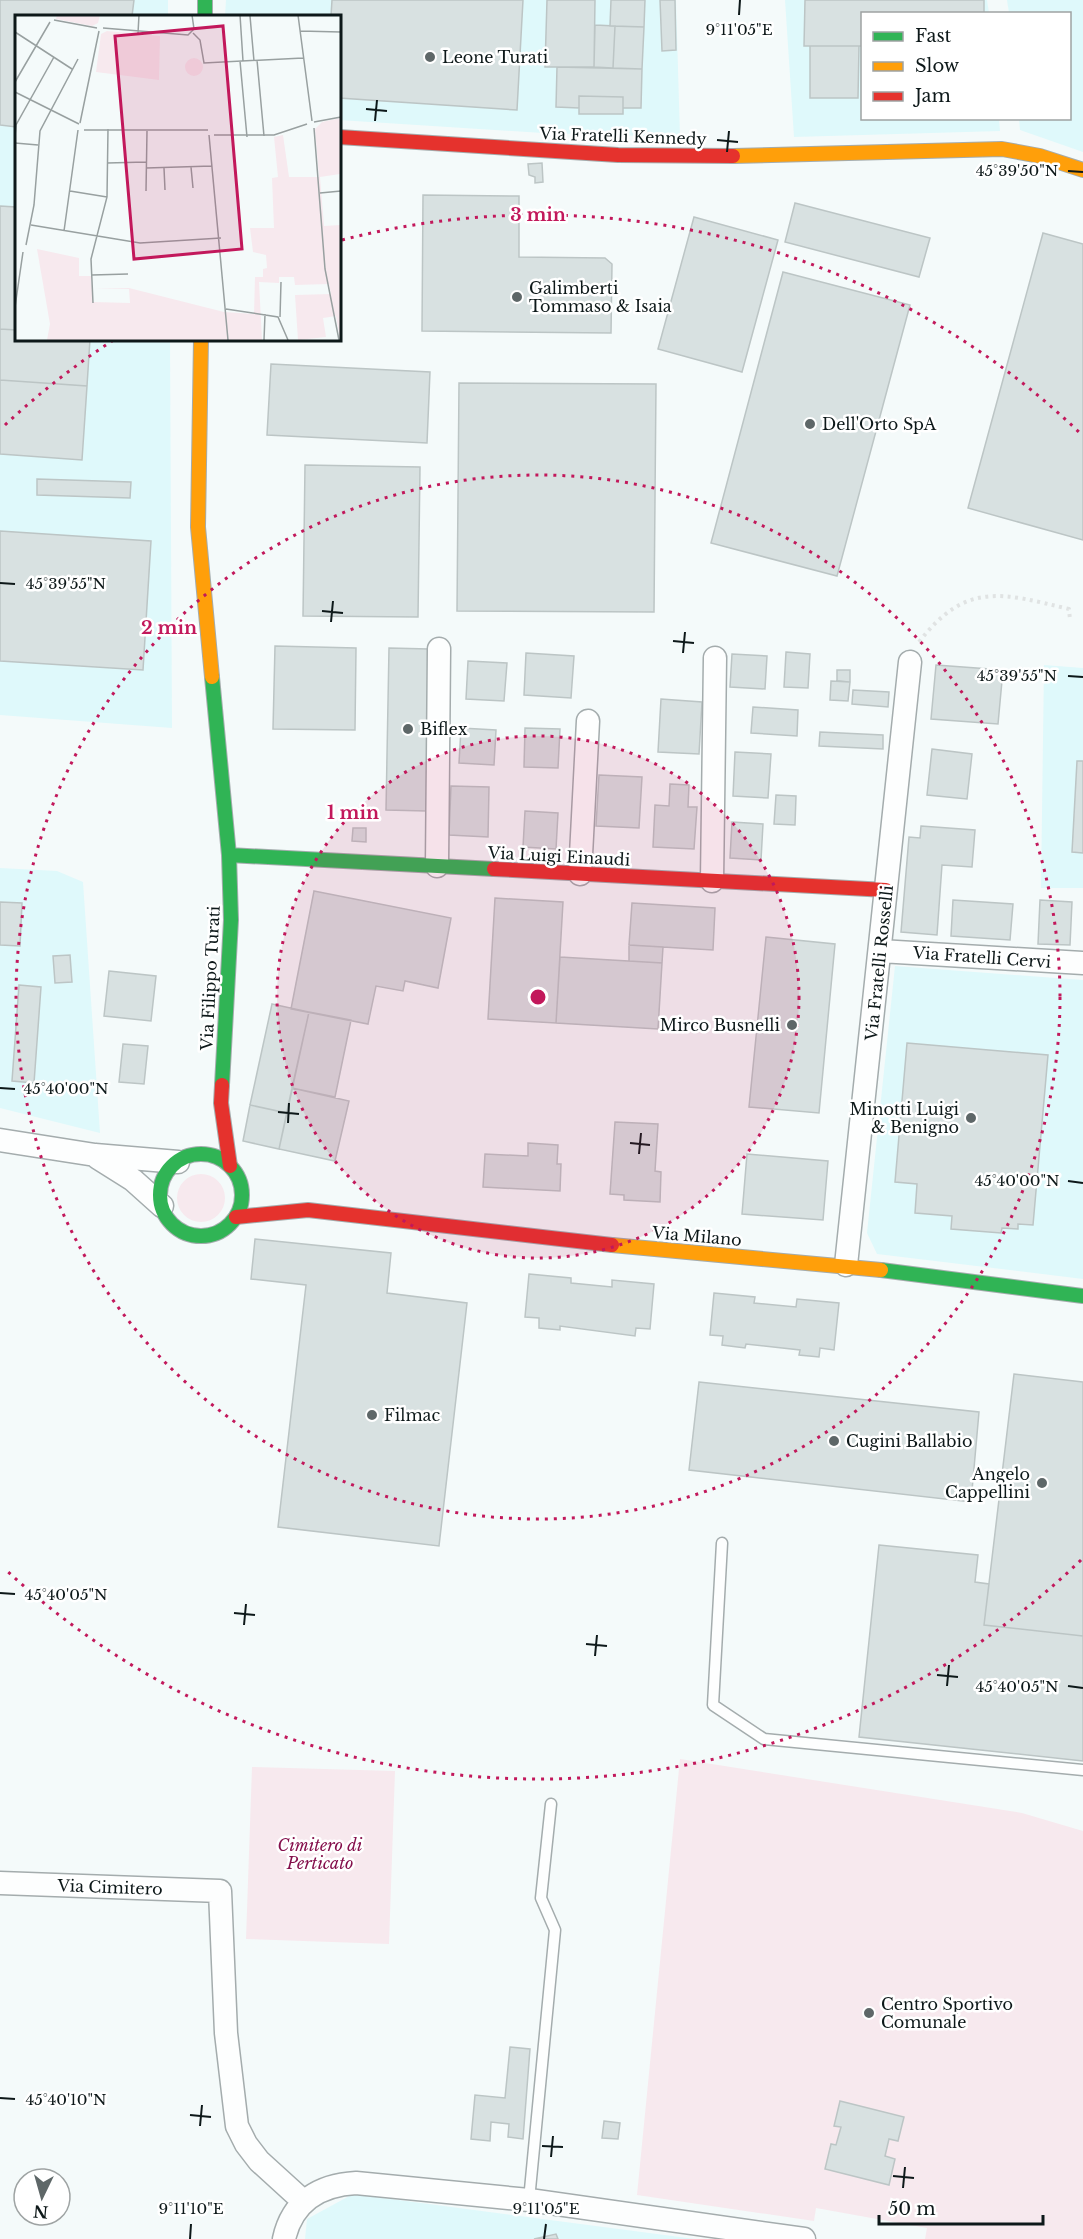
<svg xmlns="http://www.w3.org/2000/svg" width="1083" height="2239" viewBox="0 0 1083 2239" font-family="'Libre Baskerville',serif">
<style>
.built{fill:#dff9fb}
.green{fill:#f7e9ee}
.building{fill:#d8e1e1;stroke:#bcc5c5;stroke-width:1.5}
.lines{fill:none;stroke-linecap:round;stroke-linejoin:round}
.lane-casing{stroke:#a4acad;stroke-width:13}
.street-casing{stroke:#a4acad;stroke-width:25}
.fast-casing{stroke:#a4acad;stroke-width:16}
.slow-casing{stroke:#a4acad;stroke-width:16}
.jam-casing{stroke:#a4acad;stroke-width:16}
.path{stroke:#e0e3e3;stroke-width:4;stroke-dasharray:3 4.5;stroke-linecap:butt}
.lane{stroke:#fdfefe;stroke-width:10}
.street{stroke:#fdfefe;stroke-width:22}
.fast{stroke:#30b455;stroke-width:14}
.slow{stroke:#ff9f0a;stroke-width:14}
.jam{stroke:#e5322d;stroke-width:14}
.ticks{fill:none;stroke:#0d1819;stroke-width:2}
.ring{fill:none;stroke:#c2185b;stroke-width:3;stroke-dasharray:3 6}
.poi-dot{fill:#5e6768;stroke:#fff;stroke-width:2}
.labels{text-anchor:middle;dominant-baseline:central;stroke-width:5;stroke-linejoin:round;paint-order:stroke}
.poi-label{font-size:16px;fill:#0d1819;stroke:#fff;text-anchor:start}
.street-label{font-size:16px;fill:#0d1819;stroke:#fff}
.park-label{font-size:16px;font-style:italic;fill:#840e4b;stroke:#fff}
.inset-road{fill:none;stroke:#98a0a0;stroke-width:1.5}
.view{fill:#c2185b;fill-opacity:0.15;stroke:#c2185b;stroke-width:3}
.inset-edge{fill:none;stroke:#0d1819;stroke-width:3}
.ticks-label{font-size:15px;text-anchor:middle;fill:#0d1819;stroke:#fff;stroke-width:5;stroke-linejoin:round;paint-order:stroke}
.centre{fill:#c2185b;stroke:#fff;stroke-width:3}
.ring-label{font-size:18px;text-anchor:middle;font-weight:bold;fill:#c2185b;stroke:#fff;stroke-width:5;stroke-linejoin:round;paint-order:stroke}
</style>
<rect width="100%" height="100%" fill="#f4fafa"/>
<path class="built" d="M0,0H168V16H16V339H170L172,728L0,715Z
M226,0H676L680,137L543,133L339,120V16H225Z
M785,0H987L989,13L862,14V118L999,119L1000,131L794,137Z
M1007,0H1083V152L1020,130L1019,119L1070,118V14L1009,13Z
M1044,665L1083,668V888H1041Z
M0,868L57,871L83,882L100,1133L0,1108Z
M895,966L1083,980V1279L877,1254L867,1233Z
M353,2194L695,2239H305L307,2219Z"/>
<path class="green" d="M177 1198a24 24 0 1 1 48 0a24 24 0 1 1-48 0Z
M680,1759L1022,1813L1083,1831V2239H925L927,2228L816,2208L814,2221L637,2195Z
M252,1767L395,1771L389,1944L246,1939Z"/>
<path class="building" d="M0,0H134L132,16H16V127L0,125Z
M332,0H523L517,110L339,98V16H331Z
M547,0H595L594,67H545Z
M611,0H645L644,27L610,26Z
M660,0H675L676,50L662,51Z
M805,0H984V14H862V46H804Z
M595,25L615,26L613,68L594,67Z
M615,26L644,27L642,69L613,68Z
M810,46H859L858,98H810Z
M557,67L642,69L641,108H623V97L579,96V108L556,107Z
M579,96L623,97V114H579Z
M542,163L543,182L535,183V177L529,175L528,164Z
M423,195L519,196V257L605,258L612,264L611,333L422,331Z
M795,203L930,238L919,277L785,242Z
M0,206L16,207V330L0,329Z
M694,217L778,240L742,372L658,349Z
M1043,233L1083,244V540L968,508Z
M783,272L910,305L837,576L711,543Z
M0,329L16,330V339H90L87,386L0,380Z
M271,364L430,372L427,443L267,435Z
M0,380L87,386L82,460L0,454Z
M459,383L656,384L654,612L457,611Z
M305,465L420,467L418,617L303,616Z
M37,479L131,482L130,498L37,495Z
M0,531L151,541L143,670L0,661Z
M275,646L356,648L355,730L273,729Z
M389,648L429,649L426,811L386,810Z
M786,652L810,654L808,688L784,687Z
M526,653L574,656L571,698L524,695Z
M732,654L767,656L765,689L730,687Z
M468,661L507,663L504,701L466,699Z
M936,665L1003,670L998,724L931,719Z
M837,670H850V682L837,681Z
M831,681L850,682L848,701L830,700Z
M853,690L889,692L888,707L852,704Z
M661,699L702,702L699,754L658,752Z
M753,707L798,710L797,736L751,733Z
M461,728L496,730L494,765L459,763Z
M525,728L560,729L558,768L524,767Z
M820,732L883,735V749L819,746Z
M932,749L972,754L967,799L927,795Z
M735,752L771,754L768,798L733,796Z
M1077,761H1083V853L1072,852Z
M599,775L642,777L639,828L596,826Z
M670,784L689,785L688,807H697L694,849L653,847L655,805L669,806Z
M451,786L489,787L488,837L449,835Z
M776,795L796,796L795,825L774,824Z
M525,811L558,813L556,849L523,847Z
M732,822L763,824L761,860L730,858Z
M921,826L975,830L972,867L942,865L937,935L901,932L909,837L920,838Z
M353,828H366V842L352,841Z
M314,891L451,918L438,988L405,981L403,991L376,986L368,1024L291,1009Z
M495,898L563,902L556,1023L488,1019Z
M953,900L1013,904L1010,940L951,936Z
M1040,900L1072,902L1070,945L1038,944Z
M0,902L22,903L20,946L0,945Z
M632,903L715,908L713,950L629,945Z
M766,937L835,944L819,1113L749,1107Z
M629,945L663,947L662,963L629,961Z
M70,955L72,982L55,983L53,956Z
M560,957L662,963L658,1029L556,1023Z
M109,971L156,976L151,1021L104,1016Z
M19,985L41,987L34,1083L12,1081Z
M272,1004L309,1012L287,1113L250,1105Z
M309,1012L351,1020L335,1097L292,1088Z
M907,1043L1048,1055L1033,1225L1018,1224V1229L1002,1228L1001,1233L951,1229L952,1216L915,1213L917,1184L895,1182Z
M123,1044L148,1046L144,1084L119,1082Z
M292,1088L349,1101L335,1161L279,1149Z
M250,1105L287,1113L279,1149L243,1141Z
M615,1122L658,1124L655,1171L661,1172L660,1202L624,1200V1195L610,1194Z
M528,1143L558,1145L557,1164H561L560,1191L483,1187L485,1154L528,1156Z
M747,1154L828,1161L823,1220L742,1214Z
M255,1239L391,1253L387,1293L467,1303L439,1546L278,1527L306,1285L251,1279Z
M529,1274L571,1278V1283L612,1287V1280L654,1284L650,1329L636,1328L635,1336L560,1326V1330L539,1328V1318L525,1317Z
M714,1293L755,1297L754,1303L796,1307L797,1299L839,1303L834,1350L820,1348L819,1357L799,1355L800,1350L746,1344L745,1348L722,1345L723,1336L710,1335Z
M1014,1374L1083,1382V1636L984,1625Z
M699,1382L979,1412L971,1502L689,1470Z
M879,1545L978,1555L975,1582L989,1584L984,1625L1083,1636V1761L859,1737Z
M510,2047L530,2049L523,2139L508,2137L509,2124L491,2122L490,2141L471,2139L475,2095L505,2098Z
M840,2101L904,2117L898,2141L889,2139L885,2156L895,2159L889,2185L825,2169L831,2144L836,2145L841,2127L834,2126Z
M604,2121L620,2123L618,2139L602,2138Z
M556,2234L558,2239H534Z"/>
<g class="lines">
<defs>
<path id="lane" d="M722,1543L713,1705L764,1739L1083,1770
M529,2200L555,1930L541,1898L551,1804"/>
<path id="street" d="M437,866L439,649
M580,874L588,721
M712,881L715,658
M880,951L1083,963
M0,1140L95,1155L178,1162
M98,1158L133,1180L162,1206
M846,1265L910,662
M0,1883L220,1891L226,2033L237,2126L246,2144L259,2161L303,2201
M284,2239C292,2202 319,2185 356,2183L529,2200L804,2239"/>
<path id="fast" d="M205,0V16
M212,677L229,855L231,920L222,1085
M229,855L494,869
M160 1195a41 41 0 1 1 82 0a41 41 0 1 1-82 0Z
M881,1270L1083,1296"/>
<path id="slow" d="M733,156L1002,149L1040,156L1083,170
M201,339L198,527L212,677
M612,1245L881,1270"/>
<path id="jam" d="M339,137L618,155L733,156
M494,869L886,890
M222,1085L221,1103L230,1166
M236,1217L308,1210L612,1245"/>
</defs>
<use href="#lane" class="lane-casing"/>
<use href="#street" class="street-casing"/>
<use href="#fast" class="fast-casing"/>
<use href="#slow" class="slow-casing"/>
<use href="#jam" class="jam-casing"/>
<path class="path" d="M919,642C966,581 1002,593 1069,609L1070,620"/>
<use href="#lane" class="lane"/>
<use href="#street" class="street"/>
<use href="#fast" class="fast"/>
<use href="#slow" class="slow"/>
<use href="#jam" class="jam"/>
</g>
<path class="ticks" d="M739,15L740,0M366,109L387,111M375,121L377,100M717,140L738,142M727,152L729,131M1068,171L1083,172M0,583L15,584M322,611L343,613M331,622L333,601M673,641L694,643M683,653L685,632M1068,676L1083,677M0,1088L15,1089M278,1112L299,1114M288,1123L289,1103M630,1143L650,1145M639,1154L641,1133M1068,1181L1083,1183M0,1593L15,1594M234,1613L255,1615M244,1625L246,1604M586,1644L607,1646M595,1656L597,1635M937,1675L958,1677M947,1686L949,1665M1068,1686L1083,1688M0,2098L15,2099M190,2115L211,2117M200,2126L202,2105M542,2146L563,2147M551,2157L553,2136M893,2176L914,2178M903,2188L905,2167M190,2239L191,2224M544,2239L546,2224"/>
<circle cx="538" cy="997" r="261" fill="#c2185b" fill-opacity=".12"/>
<g class="ring">
<circle cx="538" cy="997" r="261"/>
<circle cx="538" cy="997" r="522"/>
<path d="M1081 1560A782 782 0 0 1 5 1569M5 425A782 782 0 0 1 112 341M342 240A782 782 0 0 1 1081 434"/>
</g>
<g class="poi-dot">
<circle cx="430" cy="57" r="6"/>
<circle cx="517" cy="297" r="6"/>
<circle cx="810" cy="424" r="6"/>
<circle cx="408" cy="729" r="6"/>
<circle cx="792" cy="1025" r="6"/>
<circle cx="971" cy="1118" r="6"/>
<circle cx="372" cy="1415" r="6"/>
<circle cx="834" cy="1441" r="6"/>
<circle cx="1042" cy="1483" r="6"/>
<circle cx="869" cy="2013" r="6"/>
</g>
<g class="labels">
<g class="poi-label">
<text x="442" y="57">Leone Turati</text>
<text x="529" y="288">Galimberti<tspan x="529" dy="18">Tommaso &amp; Isaia</tspan></text>
<text x="822" y="424">Dell'Orto SpA</text>
<text x="420" y="729">Biflex</text>
<text x="780" y="1025" text-anchor="end">Mirco Busnelli</text>
<text x="959" y="1109" text-anchor="end">Minotti Luigi<tspan x="959" dy="18">&amp; Benigno</tspan></text>
<text x="384" y="1415">Filmac</text>
<text x="846" y="1441">Cugini Ballabio</text>
<text x="1030" y="1474" text-anchor="end">Angelo<tspan x="1030" dy="18">Cappellini</tspan></text>
<text x="881" y="2004">Centro Sportivo<tspan x="881" dy="18">Comunale</tspan></text>
</g>
<g class="street-label">
<text transform="translate(623 136) rotate(2)">Via Fratelli Kennedy</text>
<text transform="translate(559 856) rotate(3)">Via Luigi Einaudi</text>
<text transform="translate(982 957) rotate(4)">Via Fratelli Cervi</text>
<text transform="translate(879 963) rotate(-84)">Via Fratelli Rosselli</text>
<text transform="translate(210 978) rotate(-87)">Via Filippo Turati</text>
<text transform="translate(697 1236) rotate(5)">Via Milano</text>
<text transform="translate(110 1887) rotate(2)">Via Cimitero</text>
</g>
<g class="park-label">
<text x="320" y="1845">Cimitero di<tspan x="320" dy="18">Perticato</tspan></text>
</g>
</g>
<g transform="translate(15 15)">
<rect width="326" height="326" fill="#f4fafa"/>
<path d="M42,0H85L83,8L77,11L41,4ZM92,16L145,21L144,65L81,57L86,19ZM170 52a9 9 0 1 1 18 0a9 9 0 1 1-18 0ZM325,103V159L305,162L309,211L325,210V324L321,301L308,303L311,322L283,325L280,280L316,279L314,269L280,270L279,262H264V268L244,267L247,325H32L35,309L22,234L64,243V261H76L78,287L115,288L114,274L79,273H114L209,297L239,299L240,262H248V254L252,253L251,240L238,237L235,213H259L257,163L263,162L259,122L268,120L274,162H304L300,114L307,107Z" fill="#f7e9ee"/>
<path class="inset-road" d="M225,0L228,46M283,0L297,106M235,1L239,46M39,5L82,13M88,13L173,20L179,14L177,0M285,16L326,17M0,17L57,54M123,18L124,0M178,18L185,25L189,48L288,43M242,45L249,121M225,46L232,122M0,67L35,7M0,77L64,109M299,107L326,102M65,108L84,16M299,113L310,254L324,325M69,115H193M194,120L213,325M199,120H259L292,109M0,121L1,110L39,42M0,128L23,130M92,148L131,147M176,152L178,173M131,153L197,151M149,153L150,175M55,176L92,182M131,176L132,116M305,178L326,176M16,210L125,228L206,223M49,216L63,115M11,230L19,190L25,116L63,44M77,260L113,259M78,288L76,244L92,182L93,114M0,292L8,237M211,294L263,302L273,325M265,302L266,267M249,325L250,299"/>
<path class="view" d="M208,11L227,234L119,244L100,21Z"/>
<rect width="326" height="326" class="inset-edge"/>
</g>
<g class="ticks-label">
<text x="739" y="35">9°11'05"E</text>
<text x="1017" y="176">45°39'50"N</text>
<text x="66" y="589">45°39'55"N</text>
<text x="1017" y="681">45°39'55"N</text>
<text x="66" y="1094">45°40'00"N</text>
<text x="1017" y="1186">45°40'00"N</text>
<text x="66" y="1600">45°40'05"N</text>
<text x="1017" y="1692">45°40'05"N</text>
<text x="66" y="2105">45°40'10"N</text>
<text x="191" y="2214">9°11'10"E</text>
<text x="546" y="2214">9°11'05"E</text>
</g>
<circle cx="538" cy="997" r="9" class="centre"/>
<g class="ring-label">
<text x="538" y="221">3 min</text>
<text x="169" y="634">2 min</text>
<text x="353" y="819">1 min</text>
</g>
<rect x="861" y="12" width="210" height="108" fill="#ffffff" stroke="#9ea3a3" stroke-width="1.5"/>
<rect x="873" y="32" width="30" height="9" fill="#30b455" stroke="#9ea3a3" stroke-width="1.5"/>
<text x="915" y="42" font-size="18" fill="#0d1819">Fast</text>
<rect x="873" y="62" width="30" height="9" fill="#ff9f0a" stroke="#9ea3a3" stroke-width="1.5"/>
<text x="915" y="72" font-size="18" fill="#0d1819">Slow</text>
<rect x="873" y="92" width="30" height="9" fill="#e5322d" stroke="#9ea3a3" stroke-width="1.5"/>
<text x="915" y="102" font-size="18" fill="#0d1819">Jam</text>
<g transform="translate(42 2197) rotate(185)"><circle r="28" fill="#ffffff" stroke="#9ea3a3" stroke-width="1.5"/>
<path d="M0-4.5L10 22L0 15L-10 22Z" fill="#5e6768"/>
<text y="-9" font-size="16" font-weight="bold" text-anchor="middle" fill="#0d1819">N</text>
</g>
<path d="M879 2215v9h164v-9" fill="none" stroke="#0d1819" stroke-width="3"/>
<text x="888" y="2215" font-size="18" fill="#0d1819" stroke="#ffffff" stroke-width="4.5" paint-order="stroke">50 m</text>
</svg>
